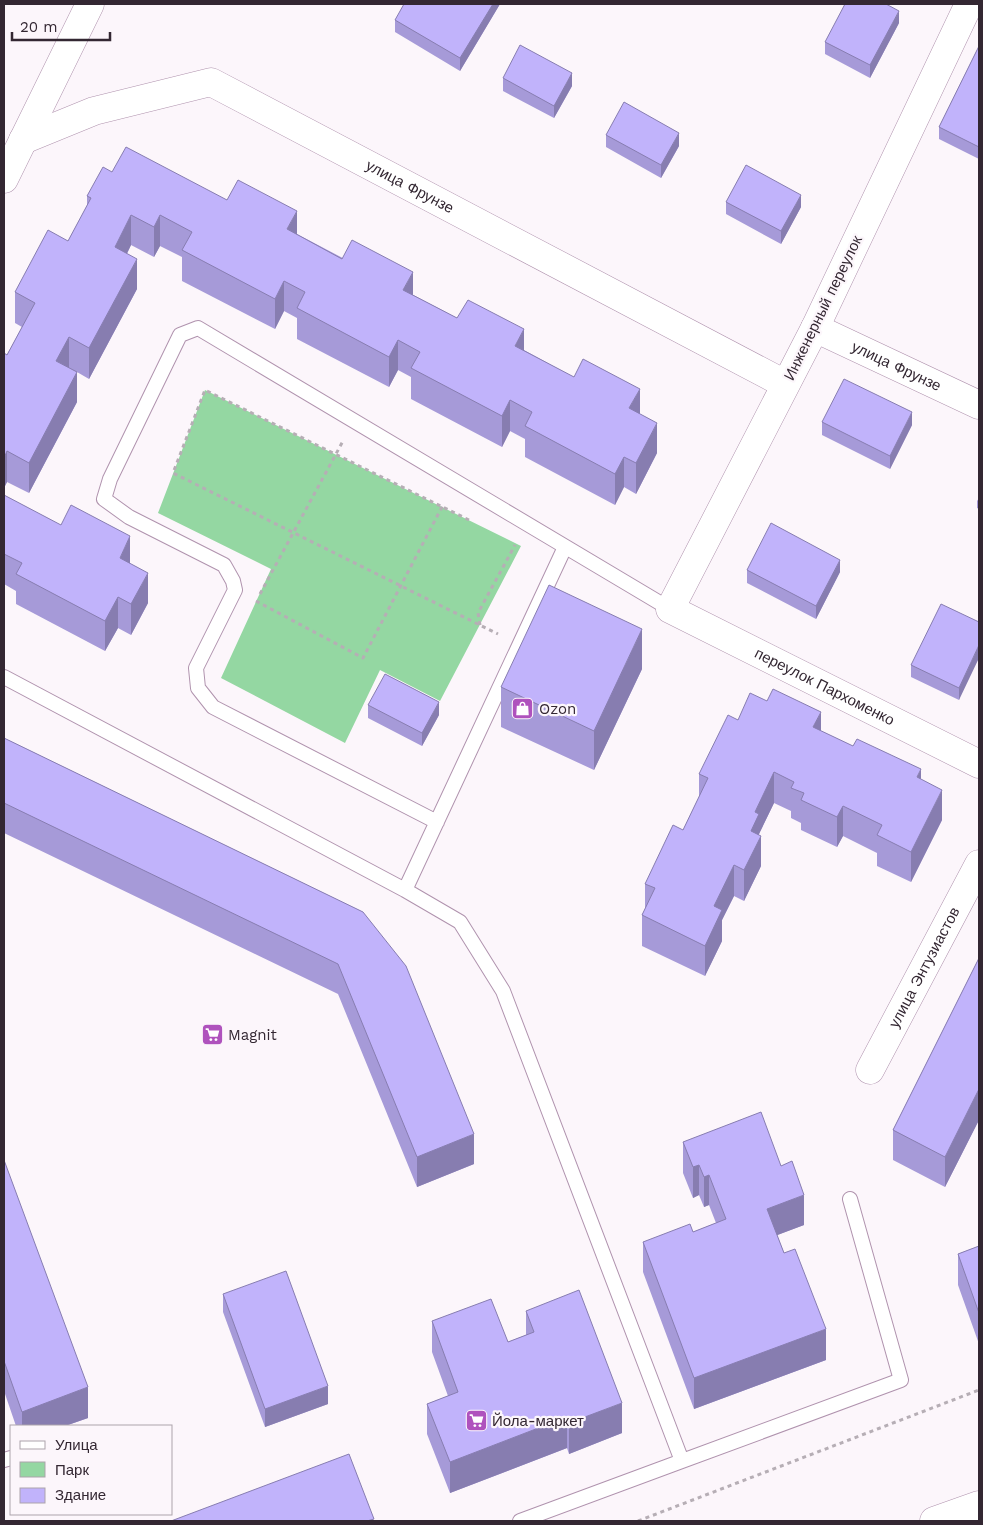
<svg xmlns="http://www.w3.org/2000/svg" width="983" height="1525" viewBox="0 0 983 1525" font-family="'Work Sans',sans-serif">
<style>
.green{fill:#94d7a2}
.lines{fill:none;stroke-linecap:round;stroke-linejoin:round}
.service-casing{stroke:#b093ae;stroke-width:16}
.minor-casing{stroke:#b093ae;stroke-width:29}
.secondary-casing{stroke:#b093ae;stroke-width:29}
.path{stroke:#b6aeb5;stroke-width:3;stroke-dasharray:4 4;stroke-linecap:butt}
.service{stroke:#fff;stroke-width:14}
.minor{stroke:#fff;stroke-width:28}
.secondary{stroke:#fff;stroke-width:28}
.wall{fill:#a69ad8}
.shaded-wall{fill:#877db0}
.building{fill:#c1b3fb;stroke:#877db0}
.labels{text-anchor:middle;dominant-baseline:central;stroke-width:4.5;stroke-linejoin:round;paint-order:stroke}
.street-label{font-size:15px;fill:#332732;stroke:#fcf6fb}
.poi-label{font-size:15px;fill:#332732;stroke:#fcf6fb;text-anchor:start}
</style>
<rect width="100%" height="100%" fill="#fcf6fb"/>
<path class="green" d="M205,390L521,546L440,701L380,670L345,743L221,678L271,569L158,513Z"/>
<g class="lines">
<defs>
<path id="service" d="M4,677L405,890L460,922L503,991L682,1461L520,1521
M437,822L213,707L198,688L196,668L235,590L233,581L224,565L129,517L104,499L110,479L180,335L198,328L670,609
M405,890L565,547
M4,1460L11,1458
M682,1461L901,1380L850,1199"/>
<g id="minor">
<path id="s1" d="M969,4L815,328L670,609L979,764"/>
<path id="s2" d="M23,140L94,111L211,82L785,384"/>
<path d="M4,179L90,4"/>
<path id="s3" d="M815,328L979,405"/>
<path id="s4" d="M870,1070L979,864"/>
</g>
<path id="secondary" d="M934,1521L979,1505"/>
</defs>
<use href="#service" class="service-casing"/>
<use href="#minor" class="minor-casing"/>
<use href="#secondary" class="secondary-casing"/>
<path class="path" d="M469,520L205,390L173,473L498,634
M260,594L343,441
M256,601L363,658L443,505
M480,625L478,613L515,545
M638,1521L979,1390"/>
<use href="#service" class="service"/>
<use href="#minor" class="minor"/>
<use href="#secondary" class="secondary"/>
</g>
<path class="wall" d="M500,4L460,71L395,32V20Z
M899,23L870,78L825,54V42Z
M979,46V159L939,139V127Z
M503,78L572,86L554,118L503,91Z
M606,135L679,146L661,178L606,147Z
M112,172L227,200L297,234L457,318L524,350L640,414L657,453L636,494L624,487L615,505L525,457V439L510,431L502,447L411,399V377L398,370L389,387L297,339V318L284,311L275,329L182,281V257L160,246L154,257L131,245L127,254L137,289L89,379L77,372V402L29,493L7,482L4,488V353L7,355L22,327L15,323V292L68,241L87,206V196Z
M726,202L801,207L781,244L726,214Z
M822,422L912,425L890,469L822,435Z
M4,495L130,564L148,603L131,635L118,628L105,651L16,604V591L4,584Z
M979,498V509L977,508V501Z
M747,570L840,572L816,619L747,583Z
M979,622L959,700L911,677V665Z
M642,669L594,770L501,727V687Z
M368,705L439,715L422,746L368,718Z
M738,720L821,731L921,779L942,820L911,882L877,866V853L843,836L837,847L801,830V823L791,818V811L774,803L759,834L761,866L744,901L734,896L722,920V941L705,976L642,946V915L645,909V884L683,830L699,797V774Z
M4,738L363,912L474,1164L417,1187L338,994L4,833Z
M979,958V1120L945,1187L893,1160V1130Z
M683,1142L781,1166L804,1225L777,1235L826,1360L694,1409L643,1272V1242L693,1232L716,1223L709,1205L704,1207L699,1195L693,1198L683,1173Z
M4,1160L88,1418L65,1426H16L4,1391Z
M979,1246V1344L958,1285V1254Z
M223,1294L328,1404L265,1427L223,1312Z
M526,1311L622,1433L569,1454L567,1448L450,1493L427,1434V1404L448,1396L432,1352V1321L508,1342L526,1335Z"/>
<path class="shaded-wall" d="M493,4H500L460,71V58Z
M899,11V23L870,78V65Z
M572,73V86L554,118V106Z
M679,133V146L661,178V165Z
M801,195V207L781,244V231Z
M297,211V242L287,229Z
M131,215V245L115,277V247Z
M160,215V246L154,257V227Z
M137,259V289L89,379V348Z
M413,272V303L403,290Z
M284,281V311L275,329V299Z
M524,329V360L515,346Z
M69,337V368L56,361Z
M398,340V370L389,387V357Z
M77,372V402L29,493V463Z
M640,389V420L629,408Z
M510,400V431L502,447V416Z
M912,412V425L890,469V456Z
M657,423V453L636,494V463Z
M7,451V482L4,488V458Z
M624,457V487L615,505V474Z
M130,536V567L120,558Z
M840,560V572L816,619V606Z
M148,573V603L131,635V604Z
M118,597V628L105,651V621Z
M642,629V669L594,770V731Z
M979,645V658L959,700V688Z
M439,702V715L422,746V733Z
M821,712V742L813,727Z
M921,769V799L917,777Z
M774,772V803L759,834V839L761,836V866L744,901V870L751,831L755,812Z
M942,790V820L911,882V852Z
M843,806V836L837,847V817Z
M734,865V896L722,920V941L705,976V946L714,906Z
M979,1089V1120L945,1187V1157Z
M474,1134V1164L417,1187V1157Z
M699,1165V1195L693,1198V1167Z
M709,1175V1205L704,1207V1177Z
M804,1195V1225L767,1239V1209Z
M826,1329V1360L694,1409V1378Z
M328,1386V1404L265,1427V1409Z
M88,1387V1418L65,1426H22V1412Z
M622,1403V1433L569,1454V1423Z
M567,1417V1448L450,1493V1462Z"/>
<path class="building" d="M404,4H493L460,58L395,20Z
M845,4H886L899,11L870,65L825,42Z
M520,45L572,73L554,106L503,78Z
M979,46V147L939,127Z
M624,102L679,133L661,165L606,135Z
M126,147L227,200L238,180L297,211L287,229L342,259L352,240L413,272L403,290L457,318L468,300L524,329L515,346L574,377L583,359L640,389L629,408L657,423L636,463L624,457L615,474L525,426L532,412L510,400L502,416L411,368L420,352L398,340L389,357L297,308L305,292L284,281L275,299L182,250L192,232L160,215L154,227L131,215L115,247L137,259L89,348L69,337L56,361L77,372L29,463L7,451L4,458V353L7,355L35,303L15,292L48,230L68,241L91,198L87,196L103,167L112,172Z
M746,165L801,195L781,231L726,202Z
M844,379L912,412L890,456L822,422Z
M4,495L61,525L71,505L130,536L120,558L148,573L131,604L118,597L105,621L16,574L22,563L4,554Z
M771,523L840,560L816,606L747,570Z
M549,585L642,629L594,731L501,687Z
M941,604L979,622V645L959,688L911,665Z
M385,674L439,702L422,733L368,705Z
M773,689L821,712L813,727L853,746L857,739L921,769L917,777L942,790L911,852L877,835L882,825L843,806L837,817L801,800L804,793L791,788L794,782L774,772L755,812L759,814L751,831L761,836L744,870L734,865L714,906L722,910L705,946L642,915L655,888L645,884L673,825L683,830L708,778L699,774L728,715L738,720L750,693L767,701Z
M4,738L363,912L406,966L474,1134L417,1157L338,964L4,803Z
M979,958V1089L945,1157L893,1130Z
M761,1112L781,1166L792,1161L804,1195L767,1209L784,1253L795,1249L826,1329L694,1378L643,1242L690,1224L693,1232L726,1219L709,1175L704,1177L699,1165L693,1167L683,1142Z
M4,1160L88,1387L22,1412L4,1361Z
M979,1246V1313L958,1254Z
M286,1271L328,1386L265,1409L223,1294Z
M579,1290L622,1403L569,1423L567,1417L450,1462L427,1404L458,1392L432,1321L491,1299L508,1342L534,1332L526,1311Z
M349,1454L374,1519L367,1521H171Z"/>
<defs>
<symbol id="shop-square" viewBox="-11 -11 22 22"><rect x="-9" y="-9" width="18" height="18" rx="4" fill="#af52bd" stroke="#fcf6fb"/><path d="M-5-2.5h2.3a2.7 3.5 0 0 1 5.4 0H5L5.5 6h-11ZM-1.5-2.5h3a1.5 2.3 0 0 0-3 0Z" fill="#fff"/></symbol>
<symbol id="supermarket-square" viewBox="-11 -11 22 22"><rect x="-9" y="-9" width="18" height="18" rx="4" fill="#af52bd" stroke="#fcf6fb"/><path d="M-6-5.5h2.5l.6 2H6L4.5 2H-2.5L-4.4-4H-6ZM-1.5 3.2a1.3 1.3 0 1 0 .1 0ZM3 3.2a1.3 1.3 0 1 0 .1 0Z" fill="#fff"/></symbol>
</defs>
<g fill-rule="evenodd">
<use href="#shop-square" x="510" y="696" width="25" height="25"/>
<use href="#supermarket-square" x="200" y="1022" width="25" height="25"/>
<use href="#supermarket-square" x="464" y="1408" width="25" height="25"/>
</g>
<g class="labels">
<g class="street-label">
<text stroke="none"><textPath href="#s2" startOffset="422">улица Фрунзе</textPath></text>
<text transform="translate(823 308) rotate(-64)">Инженерный переулок</text>
<text stroke="none"><textPath href="#s3" startOffset="90">улица Фрунзе</textPath></text>
<text stroke="none"><textPath href="#s1" startOffset="848">переулок Пархоменко</textPath></text>
<text stroke="none"><textPath href="#s4" startOffset="116">улица Энтузиастов</textPath></text>
</g>
<g class="poi-label">
<text x="539" y="709">Ozon</text>
<text x="228" y="1035">Magnit</text>
<text x="492" y="1421">Йола-маркет</text>
</g>
</g>
<rect width="983" height="1525" fill="none" stroke="#332732" stroke-width="10"/>
<rect x="10" y="1425" width="162" height="90" fill="#fcf6fb" stroke="#aca3ab"/>
<rect x="20" y="1441" width="25" height="8" fill="#ffffff" stroke="#aca3ab"/>
<text x="55" y="1450" font-size="15" fill="#332732">Улица</text>
<rect x="20" y="1462" width="25" height="15" fill="#94d7a2" stroke="#aca3ab"/>
<text x="55" y="1475" font-size="15" fill="#332732">Парк</text>
<rect x="20" y="1488" width="25" height="15" fill="#c1b3fb" stroke="#aca3ab"/>
<text x="55" y="1500" font-size="15" fill="#332732">Здание</text>
<path d="M12 32v8h98v-8" fill="none" stroke="#332732" stroke-width="2.5"/>
<text x="20" y="32" font-size="15" fill="#332732" stroke="#fcf6fb" stroke-width="4" paint-order="stroke">20 m</text>
</svg>
